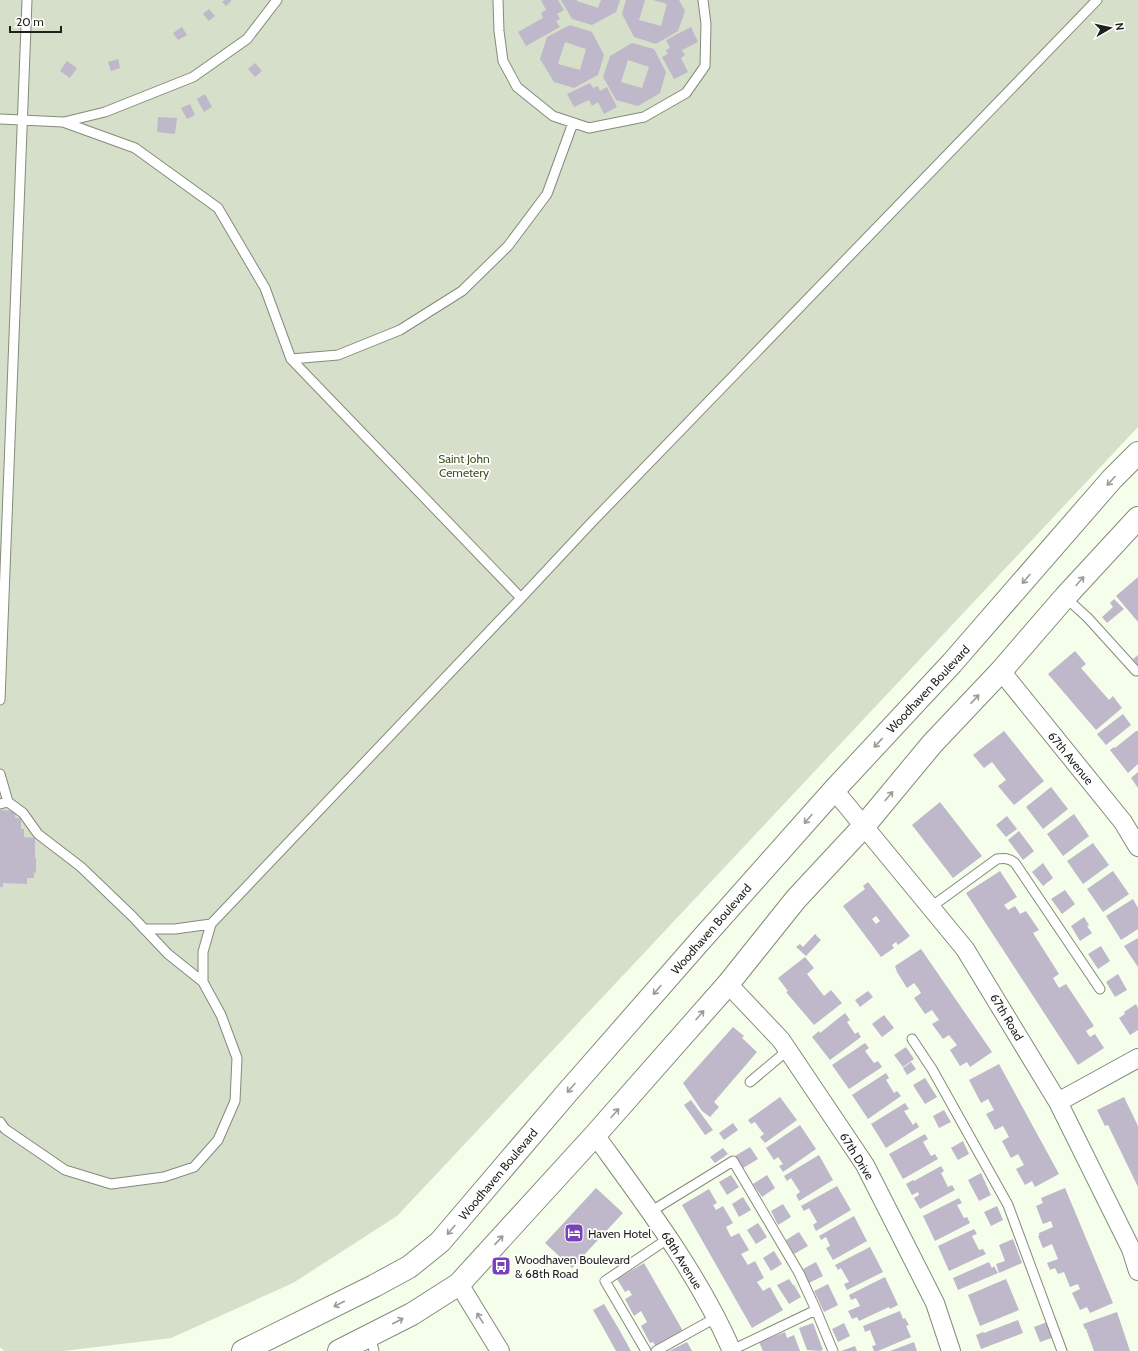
<svg xmlns="http://www.w3.org/2000/svg" width="1138" height="1351" viewBox="0 0 1138 1351" font-family="Cabin,sans-serif">
<style>
.green{fill:#d6dfc9}
.building{fill:#beb8ca;fill-rule:evenodd}
.lines{fill:none;stroke-linecap:round;stroke-linejoin:round}
.lane-casing{stroke:#858b7b;stroke-width:11}
.street-casing{stroke:#858b7b;stroke-width:20}
.primary-casing{stroke:#858b7b;stroke-width:24}
.lane{stroke:#fff;stroke-width:9}
.street{stroke:#fff;stroke-width:18}
.primary{stroke:#fff;stroke-width:22}
.oneway{stroke:#9a9c98}
.labels{text-anchor:middle;dominant-baseline:central;stroke-width:3.5;stroke-linejoin:round;paint-order:stroke}
.park-label{font-size:12px;fill:#425223;stroke:#fff}
.street-label{font-size:12px;fill:#1f221b;stroke:#fff}
.poi-label{font-size:12px;fill:#1f221b;stroke:#fff;text-anchor:start}
</style>
<rect width="100%" height="100%" fill="#f5fdeb"/>
<path class="green" d="M0,0H1138V427L397,1216L293,1283L171,1338L63,1351H4L0,1347Z"/>
<path class="building" d="M225,0H231V1L226,6L222,2Z
M541,0H558L564,10L557,14L560,19L556,21L560,27L526,46L518,32L543,18L541,13L546,10Z
M561,0H577V1L598,8L601,0H620L616,12L592,25L572,19Z
M626,0H645L639,20L661,26L667,4L653,0H679L685,11L678,31L656,44L634,37L622,14Z
M209,9L215,16L209,21L203,14Z
M570,25L592,32L604,55L598,75L574,88L554,82L540,59L547,37ZM565,42L586,49L580,70L558,64Z
M182,27L187,35L178,40L173,33Z
M691,27L698,42L682,50L685,55L681,58L688,72L674,79L662,57L668,54L666,50L670,48L666,40Z
M632,43L654,49L666,72L660,93L638,106L616,100L603,77L610,56ZM628,60L649,67L642,88L621,82Z
M118,59L120,68L111,71L108,62Z
M67,61L77,68L70,78L60,71Z
M255,63L262,71L255,77L248,69Z
M590,83L593,88L598,86L600,91L607,87L617,107L604,114L598,102L592,106L589,100L574,107L567,94Z
M205,94L212,107L204,112L197,99Z
M190,104L195,115L187,119L181,108Z
M158,117L177,118L175,134L157,132Z
M1138,577V622L1116,596Z
M1114,599L1124,609L1107,623L1102,617L1113,607L1110,603Z
M1075,651L1086,664L1081,668L1109,700L1113,696L1122,708L1096,730L1048,674Z
M1138,655V666L1133,659Z
M1123,714L1131,725L1106,745L1097,734Z
M1004,731L1044,781L1014,805L998,786L1006,780L992,762L984,768L973,755Z
M1136,731H1138V764L1128,773L1110,750L1114,747L1115,748Z
M1138,772V788L1131,778Z
M1051,787L1068,809L1043,829L1026,807Z
M940,802L982,856L953,878L912,825Z
M0,810L16,811L15,818H21V829H24V837L35,838V858H36V873L34,872V878H27V884L3,883V887H0Z
M1074,814L1089,836L1063,856L1047,834Z
M1007,816L1017,829L1006,837L996,825Z
M1019,831L1034,851L1023,860L1008,840Z
M1093,843L1109,865L1083,884L1067,861Z
M1043,863L1053,878L1043,886L1032,872Z
M1000,871L1017,897L1004,905L1008,910L1015,906L1020,914L1026,911L1039,930L1033,933L1059,974L1053,978L1059,988L1066,984L1094,1026L1086,1031L1090,1037L1095,1034L1104,1048L1078,1065L966,893Z
M1113,871L1129,894L1103,912L1087,889Z
M868,882L910,936L898,945L896,942L892,945L894,948L881,957L843,906L865,889L863,886ZM876,916L880,921L876,924L872,919Z
M1065,890L1075,904L1062,914L1051,899Z
M1133,899L1138,908V929L1121,940L1106,916Z
M1084,917L1089,925L1087,926L1092,933L1080,941L1071,926Z
M815,934L821,940L806,956L796,947L800,944L803,947Z
M1138,938V967L1124,946Z
M1101,946L1110,961L1098,969L1088,954Z
M921,949L992,1052L970,1067L967,1062L960,1066L950,1050L957,1045L949,1035L943,1039L932,1024L939,1020L932,1010L925,1014L914,998L921,993L918,988L914,983L907,988L897,972L895,966Z
M805,957L814,968L807,974L824,996L831,990L842,1003L814,1025L786,992L788,991L778,978Z
M1118,974L1127,990L1115,997L1106,982Z
M868,991L873,997L860,1007L855,1000Z
M1136,1004L1138,1008V1030L1130,1035L1119,1018L1125,1014L1124,1012Z
M845,1013L850,1020L847,1022L855,1034L858,1032L861,1037L830,1060L812,1037L819,1031L820,1033Z
M884,1015L894,1028L882,1037L872,1024Z
M733,1027L744,1036L742,1038L757,1052L714,1102L719,1107L710,1117L702,1111L683,1083Z
M865,1043L869,1048L865,1051L874,1063L878,1061L882,1067L849,1089L832,1065Z
M906,1047L914,1059L903,1067L894,1055Z
M911,1062L916,1069L907,1075L903,1068Z
M999,1064L1059,1174L1035,1187L1032,1181L1025,1185L1016,1169L1024,1165L1018,1154L1011,1158L1002,1141L1009,1137L1003,1126L995,1130L986,1114L994,1110L988,1099L981,1103L969,1080Z
M886,1073L889,1078L886,1080L894,1093L897,1091L901,1096L868,1119L852,1095Z
M925,1078L937,1097L925,1104L913,1085Z
M780,1097L797,1120L765,1143L760,1137L764,1134L760,1129L755,1122L751,1124L748,1120Z
M1124,1097L1138,1126V1187L1108,1125L1105,1126L1097,1110Z
M691,1100L713,1130L705,1135L684,1105Z
M905,1103L909,1109L904,1111L913,1125L916,1122L919,1127L886,1148L871,1124Z
M944,1110L951,1122L939,1128L933,1116Z
M733,1123L738,1130L724,1140L719,1133Z
M800,1125L816,1149L783,1172L779,1166L783,1164L778,1157L774,1160L766,1148Z
M925,1134L928,1139L923,1142L931,1156L935,1154L938,1159L903,1179L889,1154Z
M963,1141L969,1154L958,1160L951,1148Z
M750,1147L758,1159L743,1168L735,1156Z
M723,1148L728,1154L715,1163L710,1157Z
M819,1155L833,1180L799,1201L796,1195L800,1192L791,1178L787,1181L784,1176Z
M941,1166L944,1171L941,1173L948,1187L952,1185L955,1190L920,1209L914,1198L919,1195L918,1192L912,1195L906,1184L913,1180L914,1181Z
M981,1173L991,1195L979,1201L968,1180Z
M731,1175L739,1187L727,1195L719,1182Z
M767,1175L775,1188L762,1197L753,1184Z
M837,1186L851,1210L816,1231L813,1225L817,1222L809,1208L804,1211L801,1206Z
M596,1188L623,1213L572,1268L545,1243Z
M1065,1188L1113,1303L1090,1313L1087,1307L1080,1310L1072,1293L1080,1289L1078,1284L1070,1287L1064,1272L1058,1274L1055,1268L1050,1270L1047,1263L1058,1259L1052,1244L1043,1248L1038,1236H1039V1233L1053,1227L1051,1221L1043,1224L1036,1206L1043,1203L1041,1198Z
M709,1189L717,1203L713,1205L716,1210L723,1206L733,1223L726,1227L731,1237L739,1233L749,1250L741,1254L748,1265L755,1261L764,1278L757,1282L763,1291L770,1287L783,1310L752,1328L682,1205Z
M743,1197L751,1210L739,1217L732,1204Z
M959,1198L962,1203L957,1205L964,1218L967,1217L970,1223L935,1241L923,1216Z
M783,1204L791,1217L778,1225L771,1211Z
M997,1206L1003,1220L991,1226L984,1212Z
M854,1216L867,1241L833,1260L826,1248L830,1246L826,1237L821,1240L819,1236Z
M758,1223L767,1237L756,1244L747,1230Z
M974,1229L977,1234L972,1236L979,1250L983,1249L986,1254L949,1271L938,1246Z
M799,1232L808,1246L794,1254L786,1240Z
M1013,1239L1022,1263L999,1273L996,1264L1005,1261L999,1245Z
M870,1247L883,1272L847,1290L844,1284L849,1282L841,1268L838,1270L835,1265Z
M774,1251L782,1264L771,1271L763,1258Z
M816,1262L823,1276L809,1283L803,1269Z
M989,1262L992,1268L994,1266L998,1273L958,1290L953,1278Z
M644,1263L683,1331L656,1347L653,1342L650,1343L641,1326L647,1322L641,1311L634,1316L625,1299L632,1295L629,1290L625,1292L617,1279Z
M885,1277L898,1305L890,1309L889,1307L859,1321L857,1317L852,1319L848,1311L860,1306L856,1298L851,1300L849,1295Z
M789,1279L793,1285H794L801,1297L789,1304L777,1285Z
M1006,1279L1019,1310L980,1326L968,1295Z
M828,1284L838,1305L824,1312L814,1291Z
M604,1304L620,1331L631,1351H616L601,1324L593,1310Z
M900,1311L903,1319L905,1318L909,1325L906,1326L911,1337L878,1351H874L872,1346L876,1345L870,1330L865,1332L863,1326Z
M1117,1312L1130,1351H1094L1086,1329H1085L1083,1324Z
M1018,1320L1023,1333L981,1349L976,1335L983,1332L984,1333Z
M1047,1322L1052,1338L1040,1342L1034,1327Z
M813,1323L823,1350L820,1351L807,1350L799,1328Z
M844,1323L850,1336L838,1342L832,1329Z
M785,1332L787,1338L794,1335L800,1351H763L759,1342Z
M687,1342L692,1351H669Z
M914,1342L917,1351H890Z
M855,1346L857,1351H841Z"/>
<g class="lines">
<defs>
<path id="lane" d="M498,0L499,31L503,61L517,87L553,116L589,128L644,117L686,93L705,66L706,24L703,0
M0,119L63,122L135,148L218,208L265,288L291,359L521,598L211,924L203,952V982
M64,122L105,112L193,77L247,39L277,0
M291,359L338,355L400,330L462,291L508,246L547,194L573,123
M1065,597L1088,618L1136,671
M521,598L591,523L1097,0
M0,700L27,0
M0,774L8,802
M0,804L8,802L23,813L38,834L81,867L132,916L168,954L203,982L221,1015L237,1058L235,1101L218,1140L194,1167L164,1177L111,1184L65,1170L5,1129L0,1122
M931,907L997,859C1004,858 1009,858 1015,863L1100,989
M144,929H175L211,924
M912,1039L932,1069L1008,1205L1062,1351
M750,1082L788,1050
M650,1212L733,1161L799,1273L816,1310L833,1351
M370,1335L374,1351
M732,1350L816,1310
M646,1351L605,1281L669,1238
M656,1351L717,1317"/>
<path id="street" d="M1001,671L1123,822L1138,847
M834,790L965,949L1058,1102L1131,1249L1138,1271
M728,984L781,1040L865,1165L935,1303L951,1351
M1058,1102L1138,1058
M595,1135C645,1204 698,1273 732,1351
M459,1284L500,1351"/>
<path id="primary" d="M243,1351L374,1286L409,1267L440,1242L566,1094L699,942L834,790L952,663L1112,479L1138,453
M339,1351L412,1314L459,1284L595,1135L728,984L796,899L864,826L932,744L1001,671L1065,597L1138,518"/>
</defs>
<use href="#lane" class="lane-casing"/>
<use href="#street" class="street-casing"/>
<use href="#primary" class="primary-casing"/>
<use href="#lane" class="lane"/>
<use href="#street" class="street"/>
<use href="#primary" class="primary"/>
</g>
<defs><path id="oneway-shaft" d="M-6 0H5M1.5-3L5.5 0L1.5 3" fill="none" stroke-width="1.6" stroke-linecap="round" stroke-linejoin="round"/></defs>
<g class="oneway">
<use href="#oneway-shaft" transform="translate(1111 481) rotate(132)"/>
<use href="#oneway-shaft" transform="translate(1026 579) rotate(131)"/>
<use href="#oneway-shaft" transform="translate(1080 581) rotate(-48)"/>
<use href="#oneway-shaft" transform="translate(975 699) rotate(-47)"/>
<use href="#oneway-shaft" transform="translate(878 743) rotate(133)"/>
<use href="#oneway-shaft" transform="translate(889 796) rotate(-50)"/>
<use href="#oneway-shaft" transform="translate(808 819) rotate(131)"/>
<use href="#oneway-shaft" transform="translate(657 990) rotate(131)"/>
<use href="#oneway-shaft" transform="translate(700 1015) rotate(-49)"/>
<use href="#oneway-shaft" transform="translate(571 1088) rotate(131)"/>
<use href="#oneway-shaft" transform="translate(615 1113) rotate(-49)"/>
<use href="#oneway-shaft" transform="translate(451 1230) rotate(130)"/>
<use href="#oneway-shaft" transform="translate(499 1240) rotate(-47)"/>
<use href="#oneway-shaft" transform="translate(339 1304) rotate(153)"/>
<use href="#oneway-shaft" transform="translate(480 1318) rotate(-121)"/>
<use href="#oneway-shaft" transform="translate(398 1321) rotate(-27)"/>
</g>
<defs>
<symbol id="hotel-square" viewBox="-11 -11 22 22"><rect x="-9" y="-9" width="18" height="18" rx="4" fill="#7843ba" stroke="#fff"/><path d="M-6-4.5h1.5V1H6V5H4.5V3h-9V5H-6ZM-4 0a1.8 1.8 0 1 1 3.6 0ZM.5 0V-2.5h3Q6-2.5 6 0Z" fill="#fff"/></symbol>
<symbol id="bus-square" viewBox="-11 -11 22 22"><rect x="-9" y="-9" width="18" height="18" rx="4" fill="#7843ba" stroke="#fff"/><path d="M-5-6H5V4H4V6H2V4H-2V6H-4V4H-5ZM-3.5-4V0h7V-4ZM-3.5 1.2v1.5H-2V1.2ZM2 1.2v1.5H3.5V1.2Z" fill="#fff"/></symbol>
</defs>
<g fill-rule="evenodd">
<use href="#hotel-square" x="563" y="1222" width="22" height="22"/>
<use href="#bus-square" x="490" y="1255" width="22" height="22"/>
</g>
<g class="labels">
<g class="park-label">
<text x="464" y="458">Saint John<tspan x="464" dy="14">Cemetery</tspan></text>
</g>
<g class="street-label">
<text transform="translate(928 689) rotate(-47)">Woodhaven Boulevard</text>
<text transform="translate(1071 758) rotate(51)">67th Avenue</text>
<text transform="translate(711 929) rotate(-49)">Woodhaven Boulevard</text>
<text transform="translate(1007 1017) rotate(59)">67th Road</text>
<text transform="translate(857 1156) rotate(58)">67th Drive</text>
<text transform="translate(498 1174) rotate(-50)">Woodhaven Boulevard</text>
<text transform="translate(682 1260) rotate(58)">68th Avenue</text>
</g>
<g class="poi-label">
<text x="588" y="1233">Haven Hotel</text>
<text x="515" y="1259">Woodhaven Boulevard<tspan x="515" dy="14">&amp; 68th Road</tspan></text>
</g>
</g>
<g transform="translate(1110 28) rotate(81)" stroke="#ffffff" stroke-width="3" paint-order="stroke">
<path d="M0-3L7 15L0 10L-7 15Z" fill="#1f221b"/>
<text y="-6" font-size="11" font-weight="bold" text-anchor="middle" fill="#1f221b">N</text>
</g>
<path d="M10 26v6h51v-6" fill="none" stroke="#1f221b" stroke-width="2"/>
<text x="16" y="26" font-size="12" fill="#1f221b" stroke="#ffffff" stroke-width="3" paint-order="stroke">20 m</text>
</svg>
